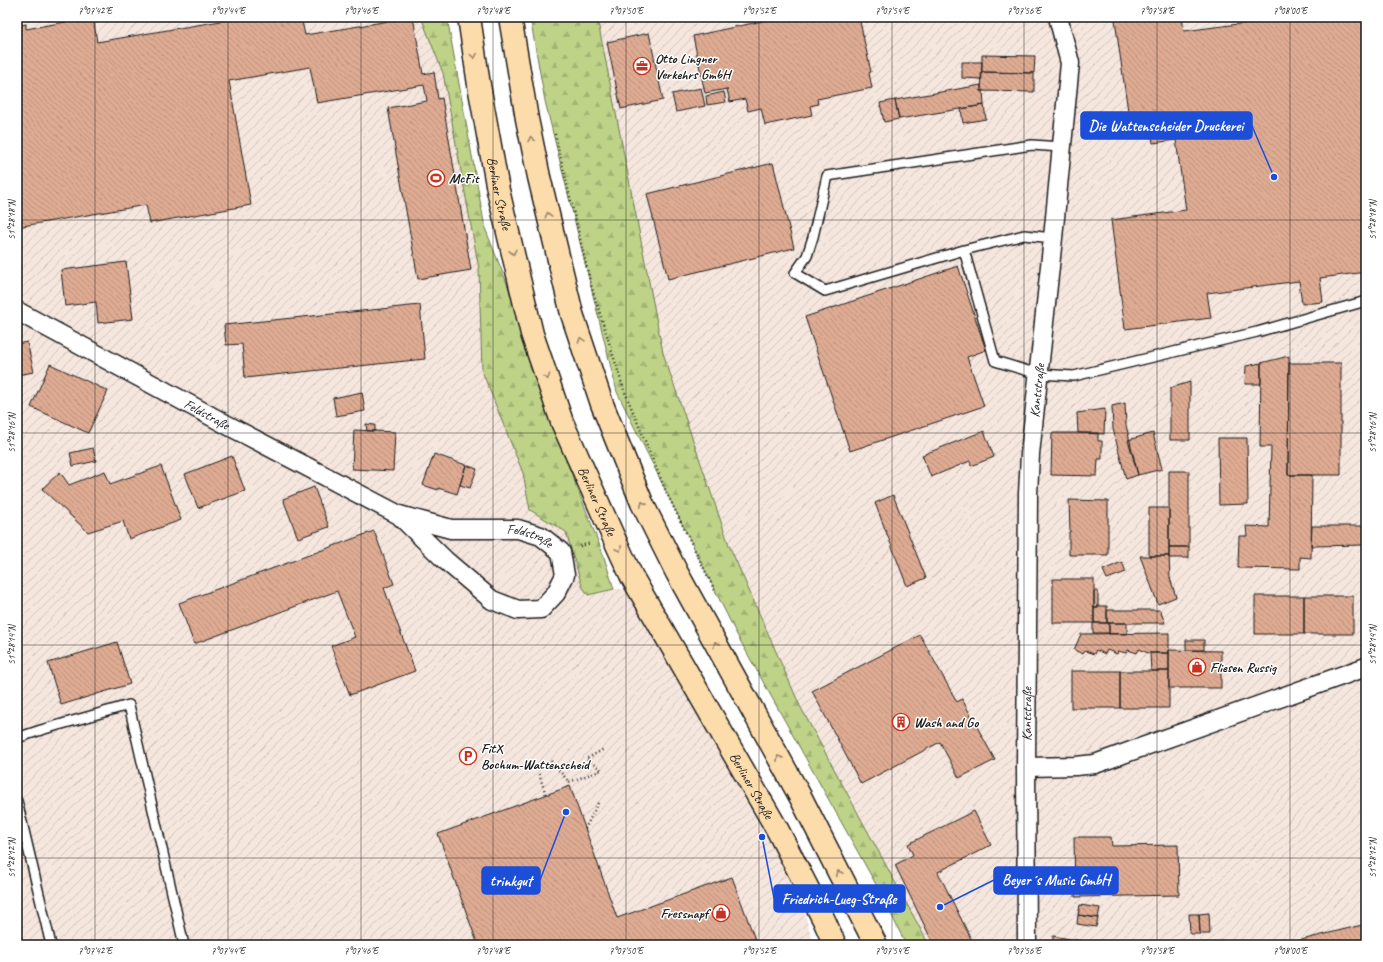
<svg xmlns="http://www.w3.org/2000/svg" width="1383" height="962" viewBox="0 0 1383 962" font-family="Caveat,sans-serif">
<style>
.industrial{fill:url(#industrial-furrows)}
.forest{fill:url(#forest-firs);stroke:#6d7852}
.building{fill:url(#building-back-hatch);stroke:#1c1c1c}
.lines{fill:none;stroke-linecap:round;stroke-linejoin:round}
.lane-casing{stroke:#1c1c1c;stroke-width:12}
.street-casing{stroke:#1c1c1c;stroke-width:21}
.primary-casing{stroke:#1c1c1c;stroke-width:25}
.path{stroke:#1c1c1c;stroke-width:2.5;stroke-dasharray:1 3;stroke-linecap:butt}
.lane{stroke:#fff;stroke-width:9}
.street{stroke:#fff;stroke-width:18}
.primary{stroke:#fddcac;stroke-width:22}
.oneway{stroke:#98866b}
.ticks{fill:none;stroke:#1c1c1c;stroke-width:1;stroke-opacity:0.45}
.labels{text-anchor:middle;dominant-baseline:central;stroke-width:3;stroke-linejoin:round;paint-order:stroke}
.poi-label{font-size:14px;font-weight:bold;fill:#1c1c1c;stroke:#fff;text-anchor:start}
.street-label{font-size:14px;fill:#1c1c1c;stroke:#fff}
.leader{fill:none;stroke:#1d4ed8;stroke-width:1.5}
.callout-dot{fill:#1d4ed8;stroke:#fff;stroke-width:1.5}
.callout{fill:#1d4ed8;stroke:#1d4ed8;stroke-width:1.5}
.callout-label{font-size:15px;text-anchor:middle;font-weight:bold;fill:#fff}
.neatline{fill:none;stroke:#1c1c1c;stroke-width:1.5}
.ticks-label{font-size:10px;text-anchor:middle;fill:#1c1c1c}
</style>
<defs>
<pattern id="industrial-furrows" width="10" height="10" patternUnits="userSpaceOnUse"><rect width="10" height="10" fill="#f5e6de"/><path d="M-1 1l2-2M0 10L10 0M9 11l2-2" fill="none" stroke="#d1c5be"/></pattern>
<pattern id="forest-firs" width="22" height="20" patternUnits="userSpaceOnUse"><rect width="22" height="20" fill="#bed388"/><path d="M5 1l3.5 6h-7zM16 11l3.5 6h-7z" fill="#a3b575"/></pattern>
<pattern id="building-back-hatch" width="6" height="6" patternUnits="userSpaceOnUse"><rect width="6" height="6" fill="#deaa92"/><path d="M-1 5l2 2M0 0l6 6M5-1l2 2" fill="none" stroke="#be927d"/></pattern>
</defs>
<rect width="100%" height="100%" fill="#fff"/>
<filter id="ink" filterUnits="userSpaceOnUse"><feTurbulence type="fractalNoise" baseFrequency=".025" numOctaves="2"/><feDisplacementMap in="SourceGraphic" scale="8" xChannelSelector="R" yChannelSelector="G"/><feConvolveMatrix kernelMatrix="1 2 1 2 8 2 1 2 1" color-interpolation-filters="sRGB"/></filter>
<g filter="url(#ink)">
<path class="industrial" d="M17,17H421L443,73L479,269L482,371L523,473L530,509L566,532L582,586L588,595L614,589H625L799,894L814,945H17Z
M608,17H1366V945H929L800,706L729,545L663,353L598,22Z"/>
<path class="forest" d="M421,17H447L485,228L508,286L534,377L603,554L614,589L588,595L582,586L566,532L530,510L523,473L482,371L479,269L443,73Z
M530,17H608L598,22L663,353L729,545L800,706L929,945H906L883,897L737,635L617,392L545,101Z"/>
<path class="building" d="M93,17L97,42L244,17H301L305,35L413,17L423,74L434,72L438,99L442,98L471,270L418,279L388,108L427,101L424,85L317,103L310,67L229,81L251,205L150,223L146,205L17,227V26L26,24V29Z
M781,17H859L871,72L869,73L872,88L817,99L818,104L810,106L812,115L765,125L761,108L748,111L745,99L730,102L727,89L705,93L693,36Z
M1124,17H1182L1184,31L1293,17H1366V272L1320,278L1323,302L1302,304L1299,281L1207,293L1211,318L1125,329L1111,220L1186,210L1176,140L1153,143L1151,130L1131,132L1115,20Z
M649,33L663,100L621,109L607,42Z
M982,55L1035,56L1034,73L982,72Z
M962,62H982L981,79L962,78Z
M982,72L1034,73V92L981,91Z
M981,85V91L983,90L984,105L899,119L895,100Z
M701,88L705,106L676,112L672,94Z
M724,92L726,102L707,105L706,96Z
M895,100L899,119L884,122L880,103Z
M984,105L986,119L963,123L961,109Z
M773,163L794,248L668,279L647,194Z
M126,262L133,319L98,323L96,302L65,306L61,270Z
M958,266L986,350L967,357L984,406L850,451L805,317Z
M420,305L425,359L245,378L242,344L226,345L224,325Z
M27,342L34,372L17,375V344Z
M1289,356L1288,475H1312L1311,558L1300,557V569L1238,568L1239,536H1247L1246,526L1269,527L1271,447H1260L1261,363Z
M1261,363V384H1245L1246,366Z
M1289,363H1341V475H1288Z
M50,364L108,391L88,433L31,407Z
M1190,382V440H1170V388Z
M362,392L365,411L336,416L333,398Z
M1125,403L1126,425L1138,475L1126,479L1113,429L1112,406Z
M1105,409L1104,434L1078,433L1077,413Z
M366,424L375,425V431H367Z
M354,430L395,432L393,471L352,469Z
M984,431L994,457L971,466L970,461L931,477L922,455Z
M1052,433H1098V441H1102V459H1098L1097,476L1051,475Z
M1153,433L1162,469L1138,475L1128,440Z
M1218,438H1247L1248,504L1219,505Z
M93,448L96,461L73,466L70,453Z
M434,454L466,465L457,494L438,488V490L423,485Z
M232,456L245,491L198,508L185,474Z
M466,465L477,469L470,488L460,485Z
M161,466L181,520L129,539L123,521L88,532L42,489L60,472L69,485L105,471L110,484Z
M1169,471H1189V547H1169Z
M314,487L329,527L298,538L283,499Z
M893,495L926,578L907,586L875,503Z
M1069,500L1108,501V555H1069V532H1070Z
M1149,508H1169V556H1149Z
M1312,526H1365L1364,545L1311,546Z
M374,531L394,584L384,588L415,671L350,695L331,646L355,637L337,591L194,644L179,603Z
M1169,547H1189V558H1169Z
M1140,556H1169L1170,578L1176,597L1158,604Z
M1122,562L1126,572L1107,579L1103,570Z
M1053,579H1094V623H1053Z
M1094,591H1098V608H1094Z
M1255,596H1304V634H1255Z
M1304,596H1353V634H1304Z
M1098,606H1107V623H1094V608H1098Z
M1107,610H1160L1165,623H1107Z
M1093,623H1109V633H1093Z
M1109,623H1127V634H1109Z
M1169,633V653H1148L1139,649L1137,653L1128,650L1126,653L1118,651L1117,654L1107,650L1105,654L1096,650L1094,654L1085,651L1083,654L1074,650L1081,634Z
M920,635L957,702L962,699L995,760L959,778L940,742L861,784L812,691Z
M1186,640H1204V650H1186Z
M117,642L130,684L61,705L48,663Z
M1169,650L1221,651V688H1169Z
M1150,653H1169V671H1151Z
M1071,671H1120V708H1071Z
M1120,671H1169V708H1120Z
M570,786L617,918L732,877L757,945H478L438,834Z
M974,811L991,845L938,872L974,945H934L895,865L913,855L908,844Z
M1074,837H1111L1112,846L1178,845L1179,895L1075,897Z
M1080,905L1100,908L1098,918L1078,915Z
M1209,913L1210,934H1200L1199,914Z
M1189,914H1199L1200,934H1190Z
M1078,915L1098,918L1096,927L1077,924Z
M1366,924V945H1281Z
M1053,936L1098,944V945H1053Z"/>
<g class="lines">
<defs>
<path id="lane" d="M1053,238L1024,235L964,250L825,291L795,273L807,256L813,237L827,176L1032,145L1061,147
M964,250L995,361L1038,374L1074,376L1257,332L1366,301
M17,738L41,730L129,705L184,945
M17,801L51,945"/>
<g id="street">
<path id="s1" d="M17,311L231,427L399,515L451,529H518L541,536L561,552L565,575L556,593L541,609L518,610L492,600L445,560L399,515"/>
<path d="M1026,767L1076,766L1095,764L1366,667"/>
<path id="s2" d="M1027,945L1026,767L1028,494L1030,454L1053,238L1070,63L1058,17"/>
</g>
<g id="primary">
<path id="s3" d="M469,17L479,85L498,190L532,334L562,422L613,536L632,577L777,829L824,920L835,945"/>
<path d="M510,17L527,119L539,177L572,314L602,404L642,503L677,573L801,798L876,945"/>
</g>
</defs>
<use href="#lane" class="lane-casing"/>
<use href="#street" class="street-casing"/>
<use href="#primary" class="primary-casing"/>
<path class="path" d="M555,134L591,285L624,390L667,494L716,593
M580,546L591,543
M551,761L569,782L602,770L586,759L604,749
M539,774L546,795
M585,829L599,801"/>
<use href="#lane" class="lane"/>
<use href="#street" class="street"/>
<use href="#primary" class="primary"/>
</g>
<defs><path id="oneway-chevron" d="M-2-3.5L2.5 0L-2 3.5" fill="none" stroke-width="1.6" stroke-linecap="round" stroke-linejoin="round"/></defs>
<g class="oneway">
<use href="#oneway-chevron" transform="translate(474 56) rotate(82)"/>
<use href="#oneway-chevron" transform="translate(531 139) rotate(-101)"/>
<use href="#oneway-chevron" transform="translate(548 215) rotate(-104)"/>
<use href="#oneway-chevron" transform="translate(513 252) rotate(77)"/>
<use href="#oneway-chevron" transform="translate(581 340) rotate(-108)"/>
<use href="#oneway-chevron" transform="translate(547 377) rotate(71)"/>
<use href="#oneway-chevron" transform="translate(643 504) rotate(-115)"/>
<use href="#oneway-chevron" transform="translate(619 549) rotate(64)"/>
<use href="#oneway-chevron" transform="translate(716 644) rotate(-119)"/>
<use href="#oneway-chevron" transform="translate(779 758) rotate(-119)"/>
<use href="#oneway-chevron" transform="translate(839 873) rotate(-117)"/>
</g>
</g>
<path class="ticks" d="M95,17V945M228,17V945M361,17V945M493,17V945M626,17V945M759,17V945M892,17V945M1024,17V945M1157,17V945M1290,17V945M17,220H1366M17,433H1366M17,645H1366M17,858H1366"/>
<defs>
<symbol id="office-ring" viewBox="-11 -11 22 22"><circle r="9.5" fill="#fff" stroke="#c8321e" stroke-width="1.5"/><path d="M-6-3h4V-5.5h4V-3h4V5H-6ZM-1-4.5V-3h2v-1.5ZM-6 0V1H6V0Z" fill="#c8321e"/></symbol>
<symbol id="stadium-ring" viewBox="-11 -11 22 22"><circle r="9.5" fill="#fff" stroke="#c8321e" stroke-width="1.5"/><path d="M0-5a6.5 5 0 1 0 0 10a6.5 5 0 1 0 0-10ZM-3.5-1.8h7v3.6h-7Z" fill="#c8321e"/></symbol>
<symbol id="shop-ring" viewBox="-11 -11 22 22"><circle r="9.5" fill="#fff" stroke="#c8321e" stroke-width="1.5"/><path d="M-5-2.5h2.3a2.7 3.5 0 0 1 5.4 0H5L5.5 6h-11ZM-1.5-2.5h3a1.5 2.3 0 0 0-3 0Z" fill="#c8321e"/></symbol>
<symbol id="building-ring" viewBox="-11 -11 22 22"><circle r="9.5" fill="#fff" stroke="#c8321e" stroke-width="1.5"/><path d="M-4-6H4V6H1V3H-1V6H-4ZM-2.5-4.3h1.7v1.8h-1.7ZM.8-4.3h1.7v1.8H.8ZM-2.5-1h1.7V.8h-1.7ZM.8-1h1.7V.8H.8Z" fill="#c8321e"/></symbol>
<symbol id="parking-ring" viewBox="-11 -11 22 22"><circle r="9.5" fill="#fff" stroke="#c8321e" stroke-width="1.5"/><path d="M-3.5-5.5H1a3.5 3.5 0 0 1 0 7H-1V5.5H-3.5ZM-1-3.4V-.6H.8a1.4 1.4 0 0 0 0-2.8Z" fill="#c8321e"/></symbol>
</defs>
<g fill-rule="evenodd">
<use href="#office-ring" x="632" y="56" width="20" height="20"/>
<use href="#stadium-ring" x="426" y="168" width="20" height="20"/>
<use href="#shop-ring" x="1187" y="657" width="20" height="20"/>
<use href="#building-ring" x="891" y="712" width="20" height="20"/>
<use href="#parking-ring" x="458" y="746" width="20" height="20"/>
<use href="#shop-ring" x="711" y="903" width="20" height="20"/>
</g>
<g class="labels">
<g class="poi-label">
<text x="655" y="58">Otto Lingner<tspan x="655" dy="16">Verkehrs GmbH</tspan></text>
<text x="449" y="178">McFit</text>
<text x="1210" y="667">Fliesen Russig</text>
<text x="914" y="722">Wash and Go</text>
<text x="481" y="748">FitX<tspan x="481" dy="16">Bochum-Wattenscheid</tspan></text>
<text x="708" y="913" text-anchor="end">Fressnapf</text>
</g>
<g class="street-label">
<text stroke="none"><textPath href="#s3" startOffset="179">Berliner Straße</textPath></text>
<text stroke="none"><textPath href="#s2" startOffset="555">Kantstraße</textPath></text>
<text stroke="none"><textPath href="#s1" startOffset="216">Feldstraße</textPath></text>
<text stroke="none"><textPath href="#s3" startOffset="503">Berliner Straße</textPath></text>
<text stroke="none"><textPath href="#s1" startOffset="567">Feldstraße</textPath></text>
<text stroke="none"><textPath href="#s2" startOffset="231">Kantstraße</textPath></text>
<text stroke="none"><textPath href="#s3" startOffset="827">Berliner Straße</textPath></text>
</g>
</g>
<path class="leader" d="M1274 177L1252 126M940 907L994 880M566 812L540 880M762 837L774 898"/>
<g class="callout-dot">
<circle cx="1274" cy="177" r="4"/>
<circle cx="940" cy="907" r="4"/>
<circle cx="566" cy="812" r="4"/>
<circle cx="762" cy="837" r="4"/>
</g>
<g class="callout">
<rect x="1081" y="112" width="171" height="27" rx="4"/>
<rect x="994" y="867" width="124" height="27" rx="4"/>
<rect x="482" y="867" width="58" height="27" rx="4"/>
<rect x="774" y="885" width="131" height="27" rx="4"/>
</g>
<g class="callout-label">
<text x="1166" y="131">Die Wattenscheider Druckerei</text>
<text x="1056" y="885">Beyer´s Music GmbH</text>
<text x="511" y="886">trinkgut</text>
<text x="839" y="904">Friedrich-Lueg-Straße</text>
</g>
<rect width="1383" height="962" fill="none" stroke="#fff" stroke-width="44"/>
<rect x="22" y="22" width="1339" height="918" class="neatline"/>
<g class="ticks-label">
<text x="95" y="14">7°07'42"E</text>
<text x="228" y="14">7°07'44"E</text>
<text x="361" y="14">7°07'46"E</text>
<text x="493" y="14">7°07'48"E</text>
<text x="626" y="14">7°07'50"E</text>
<text x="759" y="14">7°07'52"E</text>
<text x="892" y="14">7°07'54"E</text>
<text x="1024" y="14">7°07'56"E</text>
<text x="1157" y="14">7°07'58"E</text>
<text x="1290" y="14">7°08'00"E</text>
<text transform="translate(11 220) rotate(-90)" y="4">51°28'18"N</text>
<text transform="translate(1372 220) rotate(-90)" y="4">51°28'18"N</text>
<text transform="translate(11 433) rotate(-90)" y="4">51°28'16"N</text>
<text transform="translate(1372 433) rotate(-90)" y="4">51°28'16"N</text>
<text transform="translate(11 645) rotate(-90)" y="4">51°28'14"N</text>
<text transform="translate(1372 645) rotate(-90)" y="4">51°28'14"N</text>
<text transform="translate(11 858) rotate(-90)" y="4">51°28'12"N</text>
<text transform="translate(1372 858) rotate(-90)" y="4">51°28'12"N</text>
<text x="95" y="954">7°07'42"E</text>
<text x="228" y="954">7°07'44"E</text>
<text x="361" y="954">7°07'46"E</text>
<text x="493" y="954">7°07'48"E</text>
<text x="626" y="954">7°07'50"E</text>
<text x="759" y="954">7°07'52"E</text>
<text x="892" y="954">7°07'54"E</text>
<text x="1024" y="954">7°07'56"E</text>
<text x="1157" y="954">7°07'58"E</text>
<text x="1290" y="954">7°08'00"E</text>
</g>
</svg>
